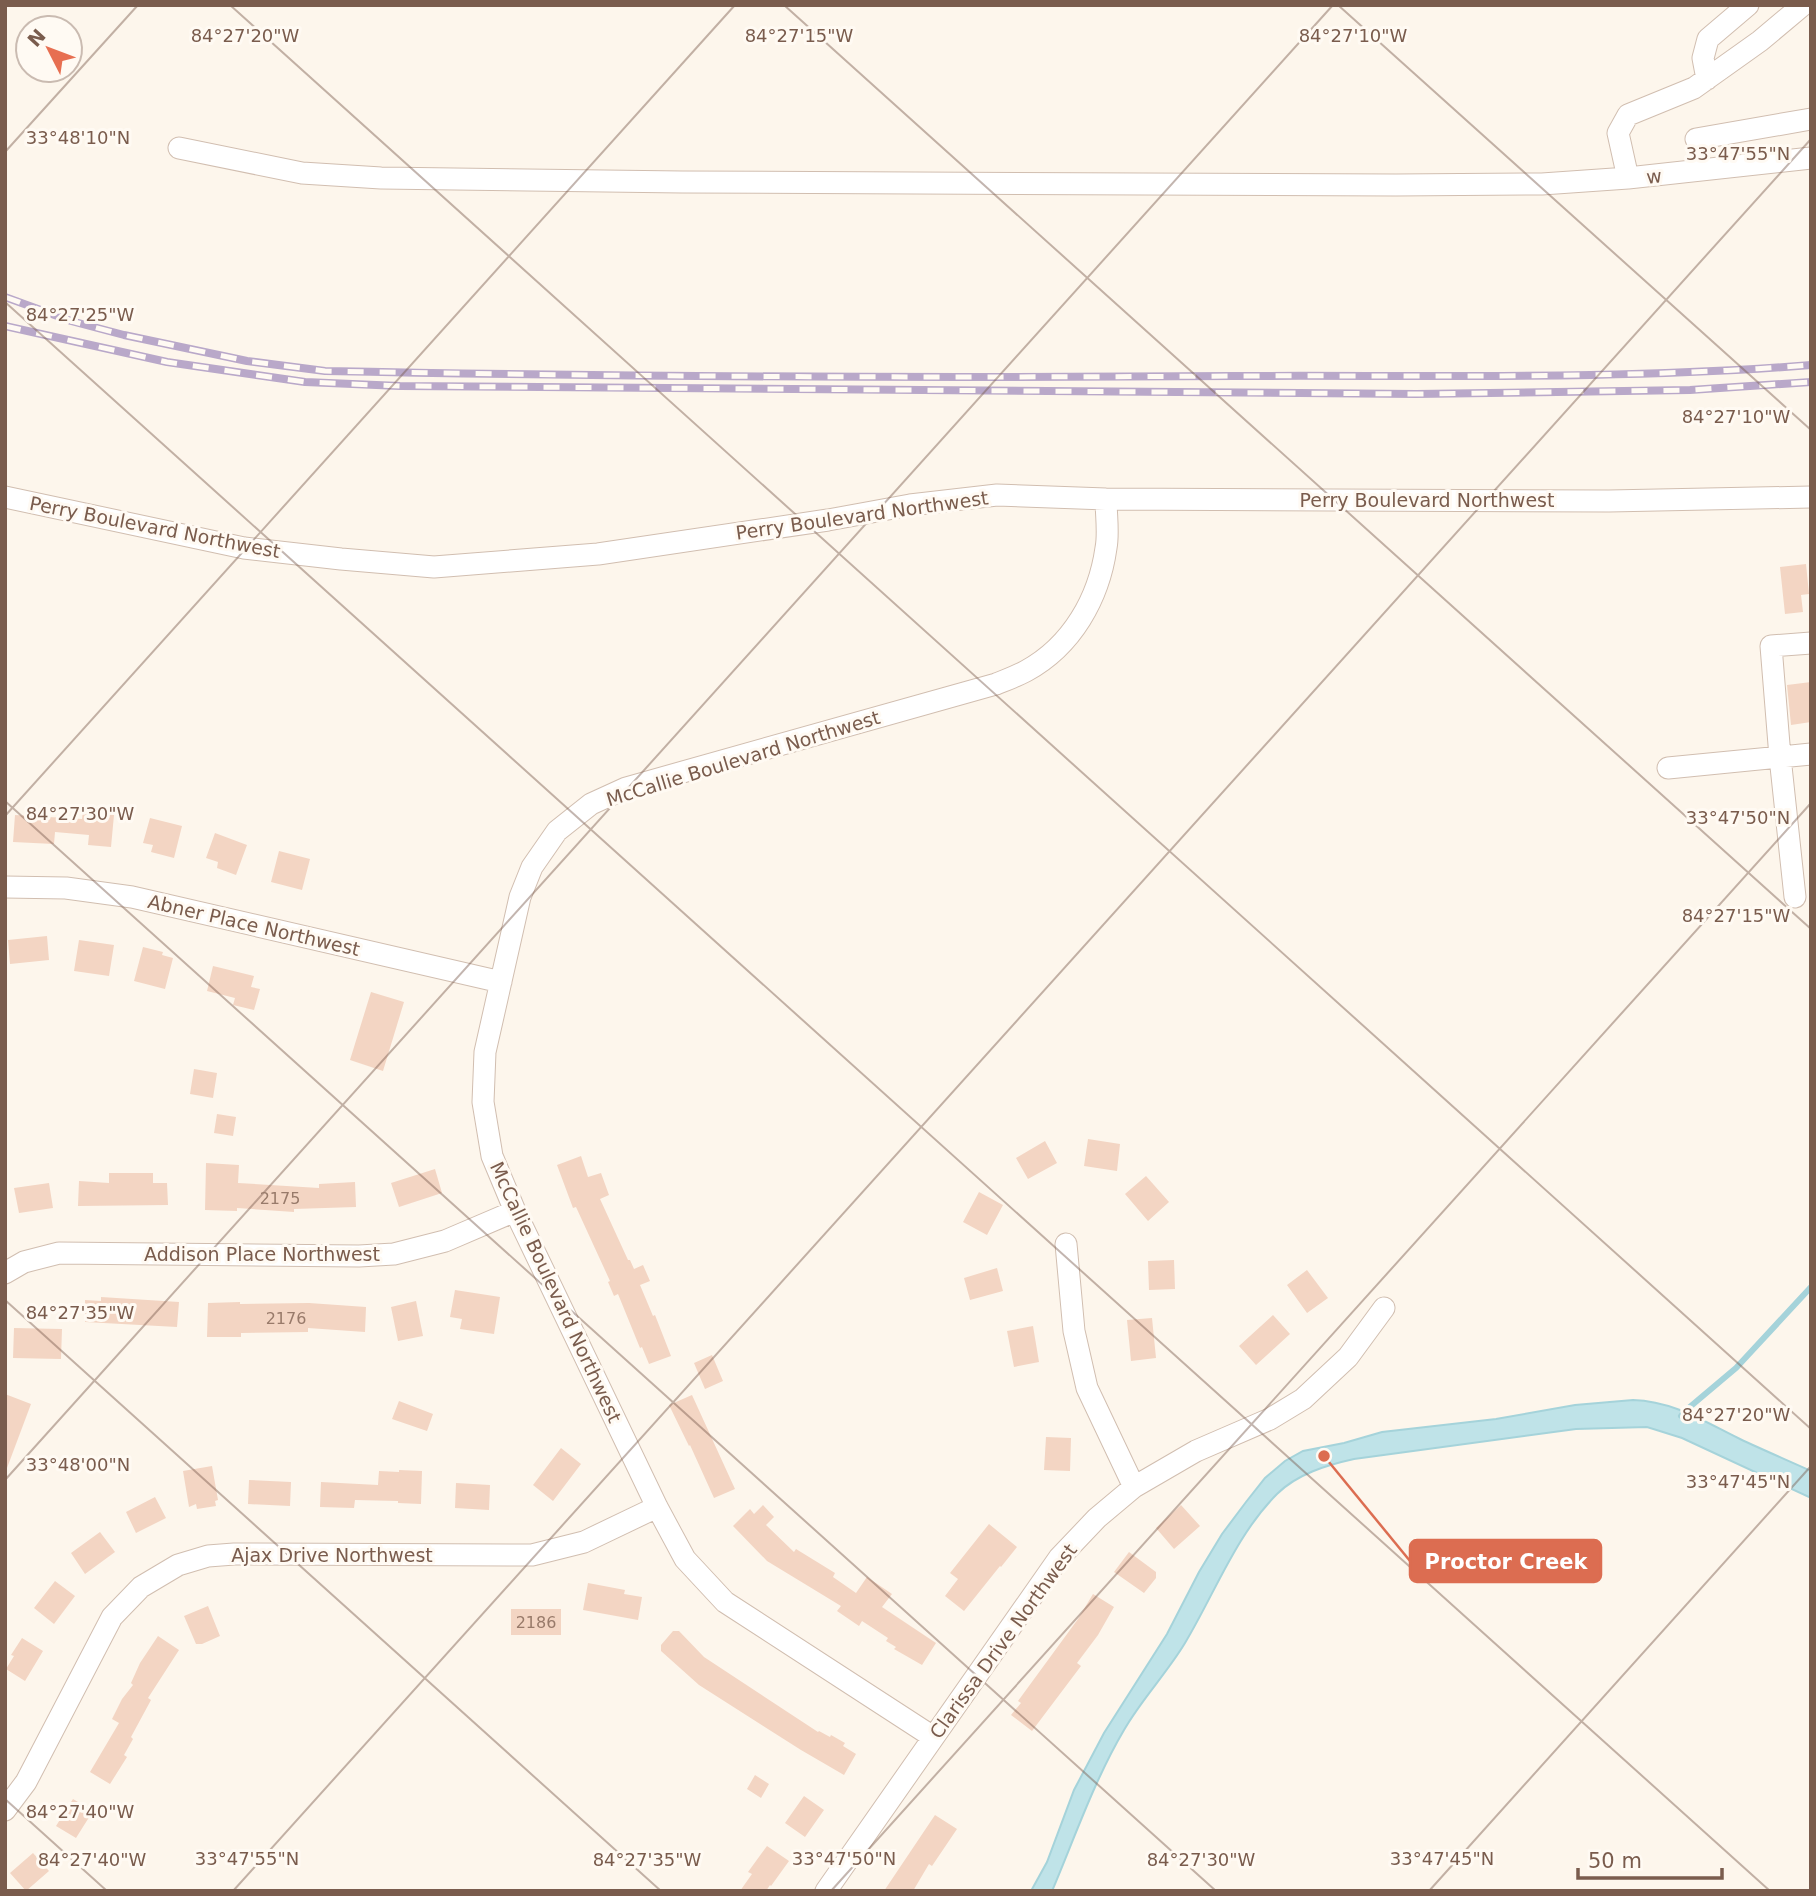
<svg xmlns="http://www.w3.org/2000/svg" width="1816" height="1896" viewBox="0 0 1816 1896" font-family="'DejaVu Sans',sans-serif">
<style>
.water{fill:#bfe3e8;stroke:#a5d3da;stroke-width:2}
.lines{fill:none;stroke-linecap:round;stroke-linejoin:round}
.stream{stroke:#a5d3da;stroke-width:6}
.building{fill:#f3d5c3}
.minor-casing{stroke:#d1beb0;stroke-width:23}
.minor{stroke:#fff;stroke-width:21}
.rail-casing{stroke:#b9a8c9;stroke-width:8}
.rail{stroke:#fffaf3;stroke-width:5;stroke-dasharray:16;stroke-linecap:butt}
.ticks{fill:none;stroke:#7a5c4d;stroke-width:2;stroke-opacity:0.45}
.labels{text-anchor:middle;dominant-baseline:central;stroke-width:6;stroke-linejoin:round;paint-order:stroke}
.number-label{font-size:16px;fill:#987a6a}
.street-label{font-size:19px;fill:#7a5c4d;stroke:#fffaf3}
.ticks-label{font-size:18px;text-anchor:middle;fill:#7a5c4d;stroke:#fffaf3;stroke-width:6;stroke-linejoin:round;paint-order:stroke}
.leader{fill:none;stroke:#dc6d51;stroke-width:2.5}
.callout-dot{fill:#dc6d51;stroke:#fffaf3;stroke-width:2.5}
.callout{fill:#dc6d51;stroke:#dc6d51;stroke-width:2.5}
.callout-label{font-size:21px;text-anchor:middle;font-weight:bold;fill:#fff}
</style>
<rect width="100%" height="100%" fill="#fdf6ec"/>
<path class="water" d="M1633,1400C1673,1401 1705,1422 1740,1439C1763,1450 1787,1460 1811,1471V1498L1682,1438L1647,1427L1576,1429L1354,1459C1327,1465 1297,1474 1277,1494C1236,1535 1215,1593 1185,1643C1167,1673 1141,1700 1124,1730C1094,1781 1075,1837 1052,1891H1031L1047,1862L1074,1790L1104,1733L1167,1634L1199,1572L1222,1534L1246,1502L1265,1478L1285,1461L1303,1451L1344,1443L1382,1432L1496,1419L1575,1405Z"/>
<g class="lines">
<path class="stream" d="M1681,1416L1685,1411L1736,1368L1811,1287"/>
</g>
<path class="building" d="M1806,564L1809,594L1801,595L1803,612L1785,614L1780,567Z
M1811,682V722L1791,725L1787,685Z
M83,811L114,815L111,847L88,845L89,835L55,832L54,844L13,842L15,815L82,819Z
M150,818L182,826L174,858L151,852L153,845L143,843Z
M215,833L247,845L236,875L217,868L218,862L206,858Z
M279,851L310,859L302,890L271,882Z
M47,936L49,960L10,964L8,940Z
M79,940L114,945L109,976L74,971Z
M143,947L163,952L162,955L173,958L165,989L134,981Z
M213,966L254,976L251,987L260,989L254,1010L233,1005L235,998L207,991Z
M371,992L404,1002L383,1071L350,1060Z
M194,1069L217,1073L213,1098L190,1094Z
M217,1114L236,1117L233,1136L214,1133Z
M1088,1139L1120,1144L1117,1171L1084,1166Z
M1045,1141L1057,1163L1028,1179L1016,1158Z
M581,1156L588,1177L601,1173L609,1195L600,1199L628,1260H630L634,1269L643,1265L650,1281L640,1285L653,1316L655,1315L671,1356L649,1364L642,1347L640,1348L618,1294L614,1296L608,1282L610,1281L576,1207L573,1208L557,1165Z
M206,1163L239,1165L238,1183L319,1188V1184L355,1182L356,1207L294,1209V1212L237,1208V1211L205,1210Z
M435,1169L442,1193L399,1207L391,1183Z
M109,1173H153V1183H167L168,1205L78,1206L79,1181L109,1183Z
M1146,1176L1169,1202L1148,1221L1125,1194Z
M49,1183L53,1208L19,1213L14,1188Z
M979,1192L1003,1205L987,1235L963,1222Z
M1174,1260L1175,1289L1149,1290L1148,1261Z
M997,1268L1003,1291L970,1300L964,1278Z
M1307,1270L1328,1298L1307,1313L1287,1285Z
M455,1290L500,1297L494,1334L460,1329L462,1319L450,1317Z
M101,1297L179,1302L177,1327L85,1322V1300L101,1301Z
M416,1301L423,1336L398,1341L391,1307Z
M240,1302V1304L309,1303L366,1307L365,1332L308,1328V1332L241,1333V1337H207L208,1303Z
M1273,1315L1290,1334L1256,1365L1239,1346Z
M1152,1318L1156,1358L1131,1361L1127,1320Z
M1033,1326L1039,1362L1014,1367L1007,1331Z
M14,1328L62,1329L61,1359L13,1358Z
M712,1355L723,1381L705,1389L694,1363Z
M5,1394L31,1404L7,1468H5Z
M692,1395L735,1489L714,1498L690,1445L689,1446L669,1405Z
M399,1401L433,1414L427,1431L392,1419Z
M1046,1437L1071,1438L1070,1471L1044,1470Z
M561,1448L581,1464L553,1501L533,1485Z
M212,1466L218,1500L215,1501L216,1506L197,1509L196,1504L189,1507L183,1471Z
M399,1470L422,1471L421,1504L398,1503V1501L355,1500L354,1508L320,1507L321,1482L378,1485L379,1471L399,1472Z
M249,1480L291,1482L290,1506L248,1504Z
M456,1483L490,1485L489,1510L455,1508Z
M155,1497L166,1518L136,1533L126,1512Z
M763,1505L774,1517L766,1525L794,1552L796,1549L835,1573L833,1577L856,1593L867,1577L892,1594L882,1607L936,1643L922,1665L894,1649L896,1647L886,1641L888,1638L862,1621L859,1626L837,1611L841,1606L767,1561L733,1526L750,1509L754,1514Z
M1181,1505L1200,1526L1174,1549L1156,1528Z
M989,1524L1017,1547L1001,1567L1000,1566L964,1611L945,1596L958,1579L950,1573Z
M100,1532L115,1552L85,1574L71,1553Z
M1129,1552L1156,1572V1578L1144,1593L1114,1572Z
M55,1581L75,1596L54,1624L34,1608Z
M588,1583L625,1590L624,1594L642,1597L638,1620L583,1610Z
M1093,1594L1114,1607L1098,1635L1077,1663L1081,1666L1032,1731L1011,1715L1021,1703L1018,1701L1078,1619Z
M208,1606L220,1636L202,1644H196L184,1616Z
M511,1609H561V1635H511Z
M673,1631H679L704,1657L818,1732L819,1731L830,1737L831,1735L845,1743L843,1746L856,1754L844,1775L801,1750L699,1685L661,1651V1645Z
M158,1636L179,1650L148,1698L151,1700L131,1737L133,1739L124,1755L127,1757L110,1784L90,1772L119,1723L112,1719L122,1699L133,1685L131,1683L140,1663Z
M22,1638L43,1651L25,1681L6,1669L14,1656L11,1655Z
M755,1775L769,1784L761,1798L747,1789Z
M804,1796L824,1810L805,1837L785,1823Z
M73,1799L93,1811L76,1838L56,1826Z
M935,1815L957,1829L932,1866L929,1864L913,1891H884Z
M767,1846L789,1861L771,1886L770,1885L766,1891H740L752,1874L748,1872Z
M33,1853L49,1871L26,1891L10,1873Z"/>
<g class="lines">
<defs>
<path id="minor" d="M1803,5L1760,41L1694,88L1628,115L1618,133L1628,178L1811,158
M1707,79L1703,58L1708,39L1748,5
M1696,139L1811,119
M179,148L302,173L381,178L682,182L1396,185L1542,184L1628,178
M5,497L244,548L341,559L434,567L598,554L828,520L910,505L997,495L1106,499L1609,501L1811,497
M1668,768L1811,754
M5,887L66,888L132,897L501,982
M1795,897L1780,757L1771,646L1811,643
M1066,1244L1074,1331L1087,1388L1134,1487
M5,1273L24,1262L59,1253L359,1256L394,1254L445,1241L515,1211
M933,1737L725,1602L685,1559L657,1507L515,1211L492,1156L483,1102L485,1052L520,897L532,867L557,831L591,804L626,788L996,684C1006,680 1017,676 1026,671C1072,646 1099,598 1106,548C1109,533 1106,515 1106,499
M5,1810L26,1782L112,1617L141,1587L178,1565L208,1556L234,1554L532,1555L584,1542L657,1507
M826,1891L1059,1558L1097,1518L1134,1487L1196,1451L1270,1419L1303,1399L1348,1357L1384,1308"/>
</defs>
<use href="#minor" class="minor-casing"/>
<use href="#minor" class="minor"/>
<defs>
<path id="rail" d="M5,297L71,321L124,335L247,361L325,371C629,377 932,378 1236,376C1428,375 1620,380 1811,365
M5,326L167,362L305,382L400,386L1416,394L1690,390L1811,382"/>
</defs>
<use href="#rail" class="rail-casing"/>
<use href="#rail" class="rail"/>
</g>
<path class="ticks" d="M230,5L1811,1429M784,5L1811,929M1338,5L1811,430M5,152L138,5M5,302L1770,1891M5,801L1216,1891M5,816L735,5M5,1300L661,1891M5,1480L1333,5M5,1799L107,1891M233,1891L1811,139M831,1891L1811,803M1429,1891L1811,1466"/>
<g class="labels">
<g class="number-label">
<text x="280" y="1198">2175</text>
<text x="286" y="1318">2176</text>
<text x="536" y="1622">2186</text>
</g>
<g class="street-label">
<text transform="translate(1654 176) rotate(-6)">w</text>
<text x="1427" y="500">Perry Boulevard Northwest</text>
<text transform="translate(862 515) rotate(-8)">Perry Boulevard Northwest</text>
<text transform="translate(155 527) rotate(11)">Perry Boulevard Northwest</text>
<text transform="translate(743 758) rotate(-17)">McCallie Boulevard Northwest</text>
<text transform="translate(254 925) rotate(13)">Abner Place Northwest</text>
<text x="262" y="1254">Addison Place Northwest</text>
<text transform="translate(556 1292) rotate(65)">McCallie Boulevard Northwest</text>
<text x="332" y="1555">Ajax Drive Northwest</text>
<text transform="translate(1003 1641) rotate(-54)">Clarissa Drive Northwest</text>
</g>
</g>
<g class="ticks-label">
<text x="245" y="42">84°27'20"W</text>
<text x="799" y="42">84°27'15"W</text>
<text x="1353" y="42">84°27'10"W</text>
<text x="78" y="144">33°48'10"N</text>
<text x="1738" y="160">33°47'55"N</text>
<text x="80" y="321">84°27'25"W</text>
<text x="1736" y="423">84°27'10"W</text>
<text x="80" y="820">84°27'30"W</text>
<text x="1738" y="824">33°47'50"N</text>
<text x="1736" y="922">84°27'15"W</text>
<text x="80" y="1319">84°27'35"W</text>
<text x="1736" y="1421">84°27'20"W</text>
<text x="78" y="1471">33°48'00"N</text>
<text x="1738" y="1488">33°47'45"N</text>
<text x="80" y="1818">84°27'40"W</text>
<text x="247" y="1865">33°47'55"N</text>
<text x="844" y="1865">33°47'50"N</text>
<text x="1442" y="1865">33°47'45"N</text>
<text x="92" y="1866">84°27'40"W</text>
<text x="647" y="1866">84°27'35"W</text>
<text x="1201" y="1866">84°27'30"W</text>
</g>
<path class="leader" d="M1324 1456L1410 1561"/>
<circle class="callout-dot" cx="1324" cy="1456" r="7"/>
<rect class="callout" x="1410" y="1540" width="191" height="42" rx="7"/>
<g class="callout-label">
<text x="1506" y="1569">Proctor Creek</text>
</g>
<rect width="1816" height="1896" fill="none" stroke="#7a5c4d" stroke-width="14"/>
<g transform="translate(49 49) rotate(312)"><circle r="33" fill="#fffaf3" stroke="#cabbb1" stroke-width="2"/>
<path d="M0-5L12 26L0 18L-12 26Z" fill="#e76f51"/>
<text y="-10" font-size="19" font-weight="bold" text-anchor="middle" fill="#7a5c4d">N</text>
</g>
<path d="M1578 1868v10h144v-10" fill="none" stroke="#7a5c4d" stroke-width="3.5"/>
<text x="1588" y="1868" font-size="21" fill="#7a5c4d" stroke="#fffaf3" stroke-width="5" paint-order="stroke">50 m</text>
</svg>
